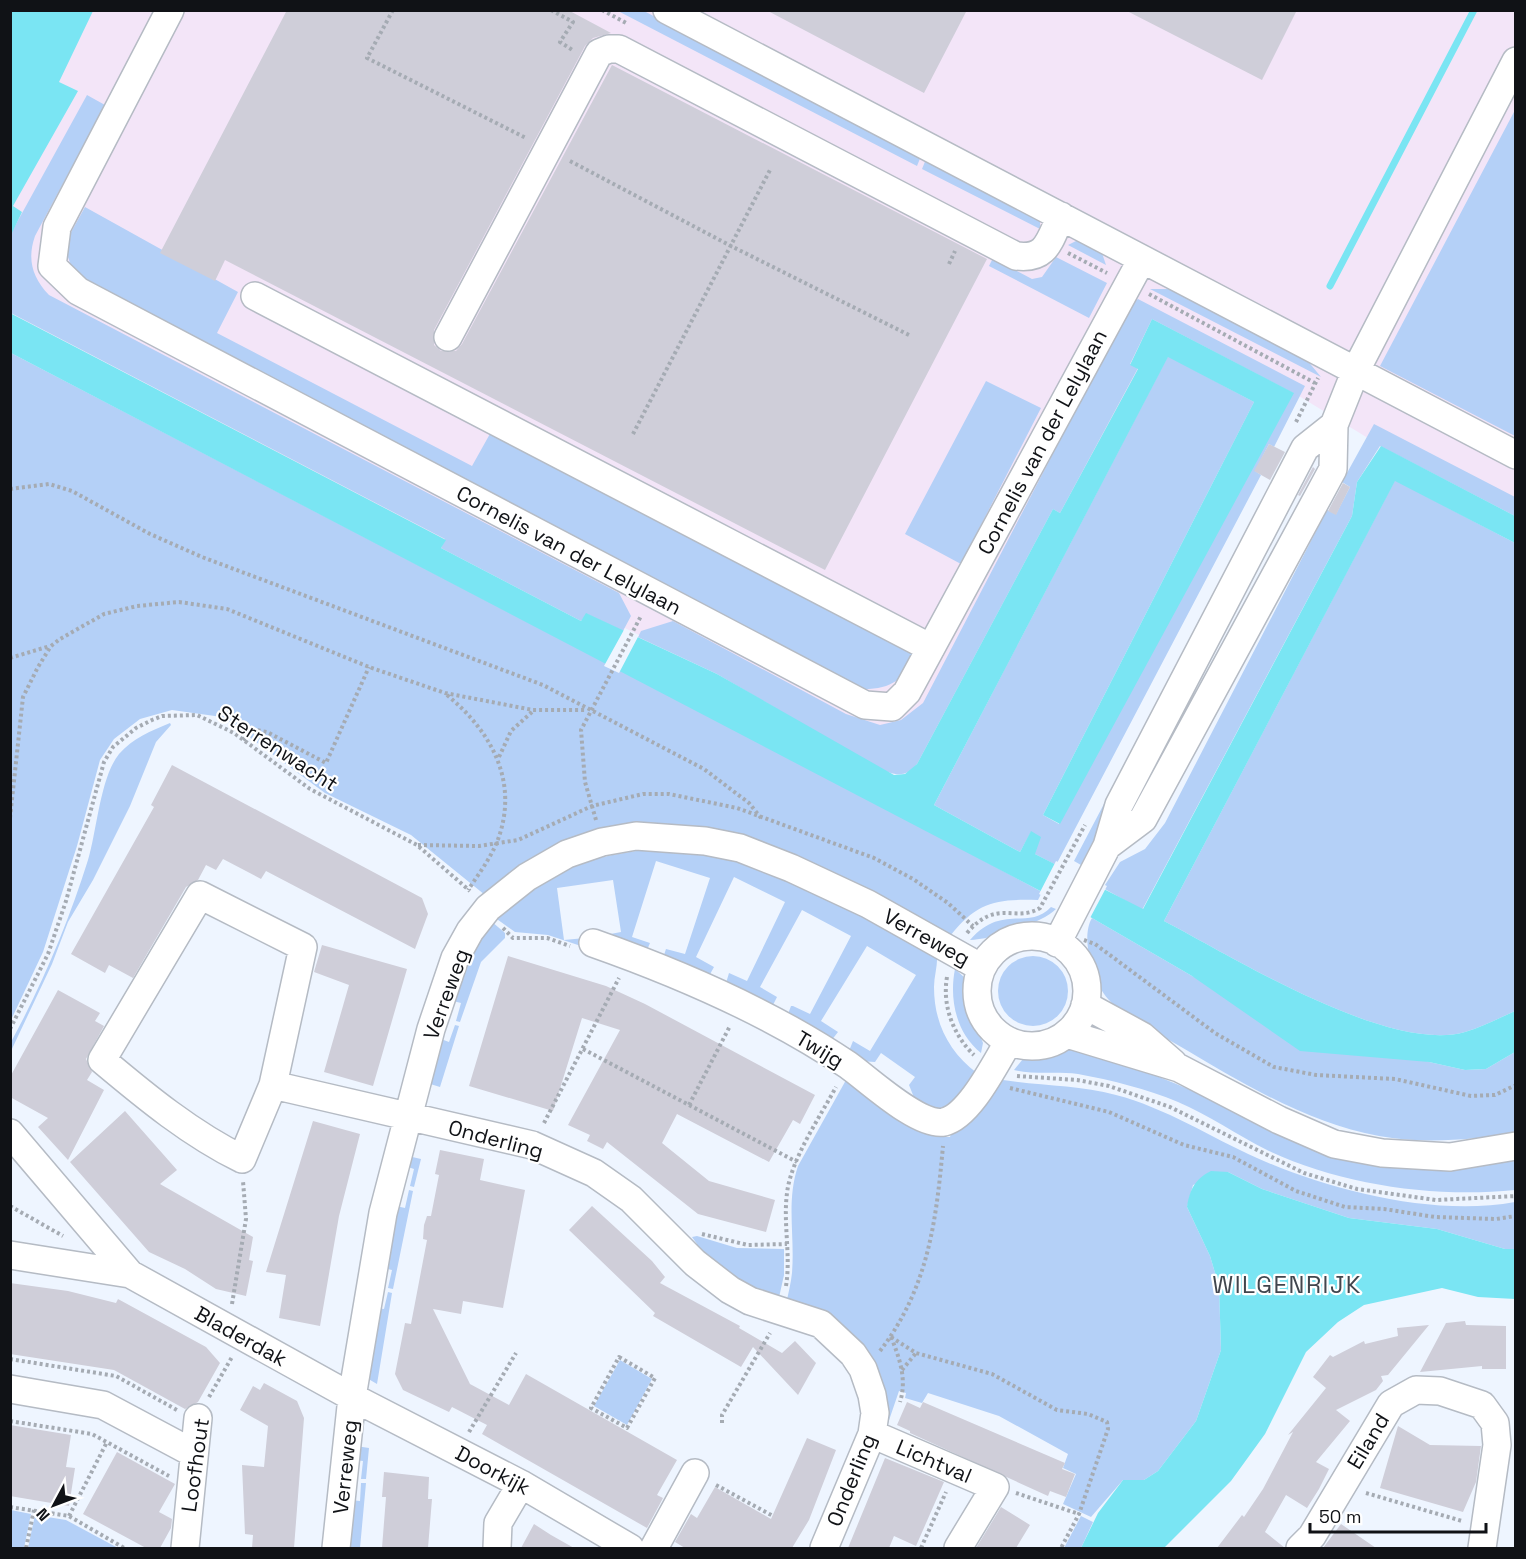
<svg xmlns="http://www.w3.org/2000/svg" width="1526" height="1559" viewBox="0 0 1526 1559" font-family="'Space Grotesk',sans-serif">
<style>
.industrial{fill:#f3e5f8}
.green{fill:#b4d0f7}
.water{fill:#7ae5f3}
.pier{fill:#eef5ff}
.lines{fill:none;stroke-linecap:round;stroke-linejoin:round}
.stream{stroke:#7ae5f3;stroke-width:7}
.building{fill:#cfced9}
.minor-casing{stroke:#b5bbc4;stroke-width:30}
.path{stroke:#a5abb3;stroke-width:4;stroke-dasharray:3 3;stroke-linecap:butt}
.minor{stroke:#fff;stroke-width:27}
.labels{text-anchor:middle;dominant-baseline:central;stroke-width:4.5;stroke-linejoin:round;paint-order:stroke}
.street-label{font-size:21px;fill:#101216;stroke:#fff}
.quarter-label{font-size:24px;letter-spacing:1.5px;fill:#41464e;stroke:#fff}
</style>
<rect width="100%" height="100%" fill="#eef5ff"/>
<path class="industrial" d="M19,11H1515V516L1381,446L1294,393L917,764L587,614L11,313L10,49Z"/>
<path class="green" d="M618,11H644L921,156L917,166Z
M87,95L105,105L35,236C27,259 32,277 49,295L619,593L631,616L623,631L587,614L581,621L441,548L445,539L11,313L10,235Z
M1515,110V436L1380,366Z
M926,159L1035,216L1040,222V229L922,169Z
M85,207L238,292L217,333L472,466L491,432L917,654C904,679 892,689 864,689L80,277L71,266L64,245Z
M1078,240L1102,253L1106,265L1068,245Z
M1056,257L1107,283L1089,318L989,266L993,258L1032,279L1042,277Z
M1150,289H1170L1307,360L1321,377Z
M1138,299L1305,386L1274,447L1269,444L1255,471L1261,475L1056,865L1035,854L1031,832L1020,852L934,805L1168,356L1254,402L1043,815L1059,824L1293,393L1152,319L1130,364L1138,368L1060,513L1053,509L917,764C905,779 894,775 878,768L717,674L638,637L641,631L673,621L846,714L880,725L901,720L923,703L1131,304Z
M11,353L921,827L1042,892L1038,900C996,899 978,901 950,936L786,851L748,837L710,829L520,867L485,895L411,835L325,793L222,717L172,710L140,719L114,739L100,760L77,846L43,952L11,1020Z
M986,381L1041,408L961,564L905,534Z
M1374,424L1515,497V516L1380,446L1357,482L1352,516L1142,910L1103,888L1120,862L1145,849L1165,823L1327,510L1336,514L1350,487L1342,482Z
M1395,480L1515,543V1011C1499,1018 1482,1027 1465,1032C1389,1054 1233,957 1164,921Z
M1273,482L1278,484L1081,865L1074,861Z
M170,723L171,725L156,742L130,806L93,880L68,922L52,964L11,1051V1042C42,985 69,921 88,860C97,830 100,778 119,754C133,738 151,731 170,723Z
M652,849H675L760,864L937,954C938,965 934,976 934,987C934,1023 949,1052 977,1073C970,1087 952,1111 934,1108C928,1107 921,1103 915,1100L909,1085L915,1077L881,1053L875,1062L860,1061L849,1051L853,1041L870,1051L916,975L867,946L821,1021L838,1032L831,1041L788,1014L791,1006H793L810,1014L851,936L802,910L760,987L777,997L773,1005L726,983L729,973L747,981L785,902L734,877L696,957L714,967L709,976L667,961L664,955L666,949L685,954L710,878L656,861L632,937L650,943L647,950L605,935L621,932L613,880L557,888L564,940L585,938L587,948L548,935L515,932L494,917C541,872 588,856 652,849Z
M1051,907L1056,909C1043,923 989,940 970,940C1002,903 1029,931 1051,907Z
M1092,918L1192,976L1429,1062L1465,1070L1486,1069L1515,1052V1133C1471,1140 1424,1144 1379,1136C1306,1123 1239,1081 1176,1044C1154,1031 1125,1018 1108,999C1093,983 1080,937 1092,918Z
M491,921L505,933V938L481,962L460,1022L456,1021L461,1003L453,1001L464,966Z
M998 991a35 35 0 1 1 70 0a35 35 0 1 1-70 0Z
M955,969L965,978L969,1008L983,1043L981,1053C956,1033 949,999 955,969Z
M455,1025L459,1026L440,1087L427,1083L441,1039L449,1042Z
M1068,1050C1075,1050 1083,1049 1091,1050C1110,1052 1139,1069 1159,1077C1283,1126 1372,1198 1515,1159V1190C1433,1198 1342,1185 1267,1150C1237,1135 1209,1115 1178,1102C1147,1089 1111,1080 1078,1074C1057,1071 1035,1075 1014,1070L1023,1059Z
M846,1080L940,1134V1137H950L951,1134L966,1126L975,1118L1003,1080C1041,1086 1079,1085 1116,1095C1166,1108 1210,1137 1257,1158C1331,1191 1435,1217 1515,1202V1249H1505L1437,1229L1349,1218L1262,1189L1228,1172L1193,1185L1187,1207L1210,1256L1219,1286L1221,1350L1196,1421L1158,1471L1144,1480H1123L1091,1517L1063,1504L1076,1474L1063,1468L1068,1454L999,1416L928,1393L922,1403L905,1398L906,1393L899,1391L886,1429L877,1389L786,1305C788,1294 791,1283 792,1273C795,1235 786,1202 798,1166Z
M408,1156L421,1159L414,1187L410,1186L414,1169L405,1166Z
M409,1190L413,1191L393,1289L388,1288L392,1270L383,1268L396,1206L405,1208Z
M697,1236L737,1248L784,1249V1275L778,1302L690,1250L697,1244L692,1237Z
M388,1292L392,1293L377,1384L365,1377L376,1308L384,1309Z
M620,1360L652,1379L627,1425L594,1406Z
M356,1446L369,1448L366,1479H361L363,1461L355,1460Z
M361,1483H366L360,1548H346L351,1500L360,1501Z
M11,1510L31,1514L24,1548H11Z
M35,1515L66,1520L118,1548H28Z
M1081,1516L1093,1522L1081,1548H1064Z"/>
<path class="water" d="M11,10L93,11L59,82L78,91L13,206L22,212L11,235Z
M10,313L446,540L441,548L581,621L586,613L717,674L894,775L905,774L917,764L1053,509L1060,513L1138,369L1130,365L1152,319L1294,393L1060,824L1043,815L1254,402L1168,357L934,805L1020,852L1031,831L1041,837L1035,854L1143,909L1352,516L1357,482L1381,446L1515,516V543L1395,481L1164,921C1233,957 1389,1054 1465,1032C1482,1027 1499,1018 1515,1011V1052L1486,1069L1465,1070L1429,1062L1300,1051L1192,976L1092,918L11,353Z
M1211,1171L1228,1172L1262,1189L1349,1218L1437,1229L1505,1249H1515V1299L1478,1297L1442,1288L1364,1305L1338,1322L1306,1352L1265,1434L1231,1481L1164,1548H1081L1098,1513L1123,1480H1144L1158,1471L1196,1421L1221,1350L1219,1286L1210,1256L1187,1207C1190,1189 1195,1179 1211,1171Z"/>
<path class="pier" d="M625,628L639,635L619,673L604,666Z
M1056,861L1107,886L1089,920L1039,894Z"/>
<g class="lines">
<path class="stream" d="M1330,286L1474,10"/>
</g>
<path class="building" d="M287,10H568L611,33L593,38L585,46L434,330V345L441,351H456L462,344L612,65L987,259L825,570L225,260L215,281L160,253Z
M766,10H967L924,93Z
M1125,10H1297L1262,80Z
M1269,444L1285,452L1270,480L1254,471Z
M1313,467L1315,469L1300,496L1298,495Z
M1343,483L1350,487L1336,515L1328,511Z
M172,765L422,898L428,914L415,949L266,871L261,879L223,859L216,870L206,865L198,880L186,887L133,978L109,965L105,973L71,954L154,807L151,805Z
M322,945L407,969L373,1086L324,1072L349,985L314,972Z
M508,956L606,986L645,1004L815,1095L800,1124L793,1120L769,1162L677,1114L662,1143L709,1181L775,1200L766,1232L698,1214L607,1142L603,1149L587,1141L590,1135L568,1125L620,1030L582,1018L553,1111L469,1086Z
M58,990L100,1013L95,1021L104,1026L86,1059L92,1072L87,1080L104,1090L68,1160L38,1127L48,1118L10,1097V1077Z
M125,1111L177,1170L160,1184L253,1237L249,1260L253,1261L246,1296L216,1289L185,1269L149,1252L70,1162Z
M313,1121L360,1134L339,1216L320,1326L279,1318L286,1275L266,1272Z
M440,1150L484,1159L480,1180L525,1190L503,1308L463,1301L461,1314L433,1309L470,1384L509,1405L526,1374L677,1460L657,1495L663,1498L647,1528L482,1434L487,1425L452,1407L449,1412L403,1390L395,1374L405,1323L411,1324L427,1240L423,1239L424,1225L427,1216H431L439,1175L435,1174Z
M592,1206L652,1261L665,1277L660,1283L740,1326L739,1328L782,1353L795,1341L816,1363L798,1395L753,1347L741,1367L653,1316L655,1313L569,1230Z
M10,1283L68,1291L116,1303L118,1299L206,1347L220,1363L198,1402L185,1409L114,1370L10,1354Z
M1465,1321L1466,1325L1506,1326V1369H1482V1366L1420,1372L1446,1323Z
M1429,1325L1388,1375L1381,1376L1383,1381L1376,1390L1336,1410L1350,1421L1316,1462L1329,1469L1319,1489L1307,1508L1286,1495L1265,1532L1285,1548H1217L1242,1515L1244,1517L1263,1489L1293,1432L1288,1435L1326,1388L1313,1377L1330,1355L1333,1357L1364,1341L1365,1344L1398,1336L1397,1328Z
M264,1383L297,1401L304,1418L294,1548H252L253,1535L245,1534L242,1465L264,1467L268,1426L240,1410L253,1386L260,1390Z
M907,1402L920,1408L923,1402L1065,1463L1062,1469L1075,1474L1066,1497L1050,1491L1048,1496L910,1433V1431L897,1425Z
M10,1425L71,1435L66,1467L75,1468L69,1506L10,1496Z
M1398,1426L1430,1445L1481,1446L1476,1482L1463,1512L1380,1488Z
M807,1438L836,1450L809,1520L792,1548H685L675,1542L691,1514L697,1518L715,1487L771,1519Z
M117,1452L175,1484L159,1512L172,1519L171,1528L160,1548H146L83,1514Z
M885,1458L944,1482L916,1546L894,1536L889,1548H848Z
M384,1472L429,1477L428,1499H432L428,1548H382L386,1497H382Z
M1001,1507L1030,1525L1016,1548H976Z
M534,1524L551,1535L574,1548H521Z
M1341,1524L1376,1548H1323Z"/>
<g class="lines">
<defs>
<path id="minor" d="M170,10L57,227L52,266L78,291L865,705L892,707L907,692L1142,259
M667,10L1516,455
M255,296L931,648
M448,337L599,53L609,49H619L1016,256C1047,260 1049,241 1061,216
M1107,846L1143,819L1319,495L1333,469L1334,425
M200,895L303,947L273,1085L242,1159C191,1134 146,1097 102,1060Z
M977 991a55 55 0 1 1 110 0a55 55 0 1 1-110 0Z
M593,943C681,974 771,1013 848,1065C869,1080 919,1127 944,1122C970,1116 996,1062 1009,1041
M1057,943L1107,846L1119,805L1305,448L1334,425L1356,370L1516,61
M1085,1005L1142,1036L1173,1063
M1067,1034L1179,1068L1279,1120L1334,1144L1382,1153L1450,1157L1516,1146
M273,1085L532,1145L594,1173L631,1199L695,1263L730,1290L750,1301L821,1324L853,1354L863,1369L872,1395L875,1413L872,1434L824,1548
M10,1133L130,1274
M10,1255L130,1274L352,1397L521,1484L630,1548
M10,1389L103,1405L193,1453
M872,1434L995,1487L958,1548
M185,1548L198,1418
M336,1548L352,1397L383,1213L431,1029L455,958L470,931L488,908L527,877L567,854L602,842L636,836L705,841L740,848L791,868L868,904L982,968
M497,1548L498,1523L521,1484
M654,1548L695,1473
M1300,1548L1312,1536L1391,1404L1416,1390L1440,1391L1482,1405L1495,1423L1497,1445L1482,1548"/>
</defs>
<use href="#minor" class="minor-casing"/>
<path class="path" d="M393,10L367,58L526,138
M551,10L573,22L560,42L574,51
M602,10L628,24
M570,161L731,246L911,336
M1068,253L1107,273
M949,264L955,251
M1149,294L1315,383
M1296,422L1318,378
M633,434L770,170
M10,489L49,484L72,491L150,534L202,557L543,685L704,769L749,803L761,818
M10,658L50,646
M447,695C492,732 520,783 497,842C490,859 478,875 468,890
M243,740L256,730L267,732L326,763L369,667
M499,757L511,731L533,711
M10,818L23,697L38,667L51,646L60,639L104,614L137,606L179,602L227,609L369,667L445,693L533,710H586
M596,820L585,782L581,730L641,616
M418,845L479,846L518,840L592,806L643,794H669L737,808L874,858L913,879L948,903L973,926
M503,928L513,938H547L570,946
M967,933C997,898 1015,923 1040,908L1085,825
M1084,940L1095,944L1215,1033L1274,1067L1316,1075L1395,1079L1471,1096L1495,1095L1516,1085
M947,977C942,1005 953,1035 974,1055
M10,1029L48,954L66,901L104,762L113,747L136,728L152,720L162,716L197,715L234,733L310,789L417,845L470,891
M583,1049L797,1162
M1017,1076L1077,1080L1109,1086L1170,1107L1304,1173L1357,1189L1436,1200L1516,1196
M1010,1088L1109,1112L1184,1145L1233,1157L1296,1191L1345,1207L1384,1209L1435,1217L1496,1219L1516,1216
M689,1105L730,1026
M544,1123L619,978
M10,1206L63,1236
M702,1234L748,1245L787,1244
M786,1286C791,1255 783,1224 787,1193C791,1159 820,1117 836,1087
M232,1304L246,1219L243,1181
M891,1337L916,1353L992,1374L1057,1410L1088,1414L1107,1422L1108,1429L1079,1514L1061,1548
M891,1337C900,1359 907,1380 900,1402
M880,1351C928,1288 936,1223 943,1146
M619,1357L655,1378L627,1428L591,1408Z
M10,1359L116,1376L177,1410
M902,1370L916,1353
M209,1397L232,1357
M10,1421L92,1434L169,1476
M722,1423V1415L770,1333
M469,1432L516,1353
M716,1485L773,1516
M1016,1493L1079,1514
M1366,1493L1462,1521
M10,1507L69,1516L124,1548
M69,1516L107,1442
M26,1548L34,1510
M921,1548L946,1492"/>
<use href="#minor" class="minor"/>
</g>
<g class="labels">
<g class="street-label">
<text transform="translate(1042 442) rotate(-62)">Cornelis van der Lelylaan</text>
<text transform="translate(569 550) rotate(28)">Cornelis van der Lelylaan</text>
<text transform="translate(278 748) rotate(33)">Sterrenwacht</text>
<text transform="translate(927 937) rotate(29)">Verreweg</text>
<text transform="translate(446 994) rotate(-70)">Verreweg</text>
<text transform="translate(820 1049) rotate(31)">Twijg</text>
<text transform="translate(496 1139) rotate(15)">Onderling</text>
<text transform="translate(241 1336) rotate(29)">Bladerdak</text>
<text transform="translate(1368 1441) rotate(-59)">Eiland</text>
<text transform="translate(934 1461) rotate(23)">Lichtval</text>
<text transform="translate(195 1465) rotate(-82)">Loofhout</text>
<text transform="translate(345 1467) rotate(-84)">Verreweg</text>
<text transform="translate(493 1470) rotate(28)">Doorkijk</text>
<text transform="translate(851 1480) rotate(-68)">Onderling</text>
</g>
<g class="quarter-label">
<text x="1287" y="1284">WILGENRIJK</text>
</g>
</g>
<rect width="1526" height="1559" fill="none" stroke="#101216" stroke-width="24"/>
<g transform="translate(54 1505) rotate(229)" stroke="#ffffff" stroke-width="4.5" paint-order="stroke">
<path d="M0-4.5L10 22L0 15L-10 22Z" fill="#101216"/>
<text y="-9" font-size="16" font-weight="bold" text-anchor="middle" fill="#101216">N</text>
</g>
<path d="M1310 1523v9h176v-9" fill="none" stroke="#101216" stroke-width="3"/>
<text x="1319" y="1523" font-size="18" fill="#101216" stroke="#ffffff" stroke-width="4.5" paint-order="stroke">50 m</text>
</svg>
